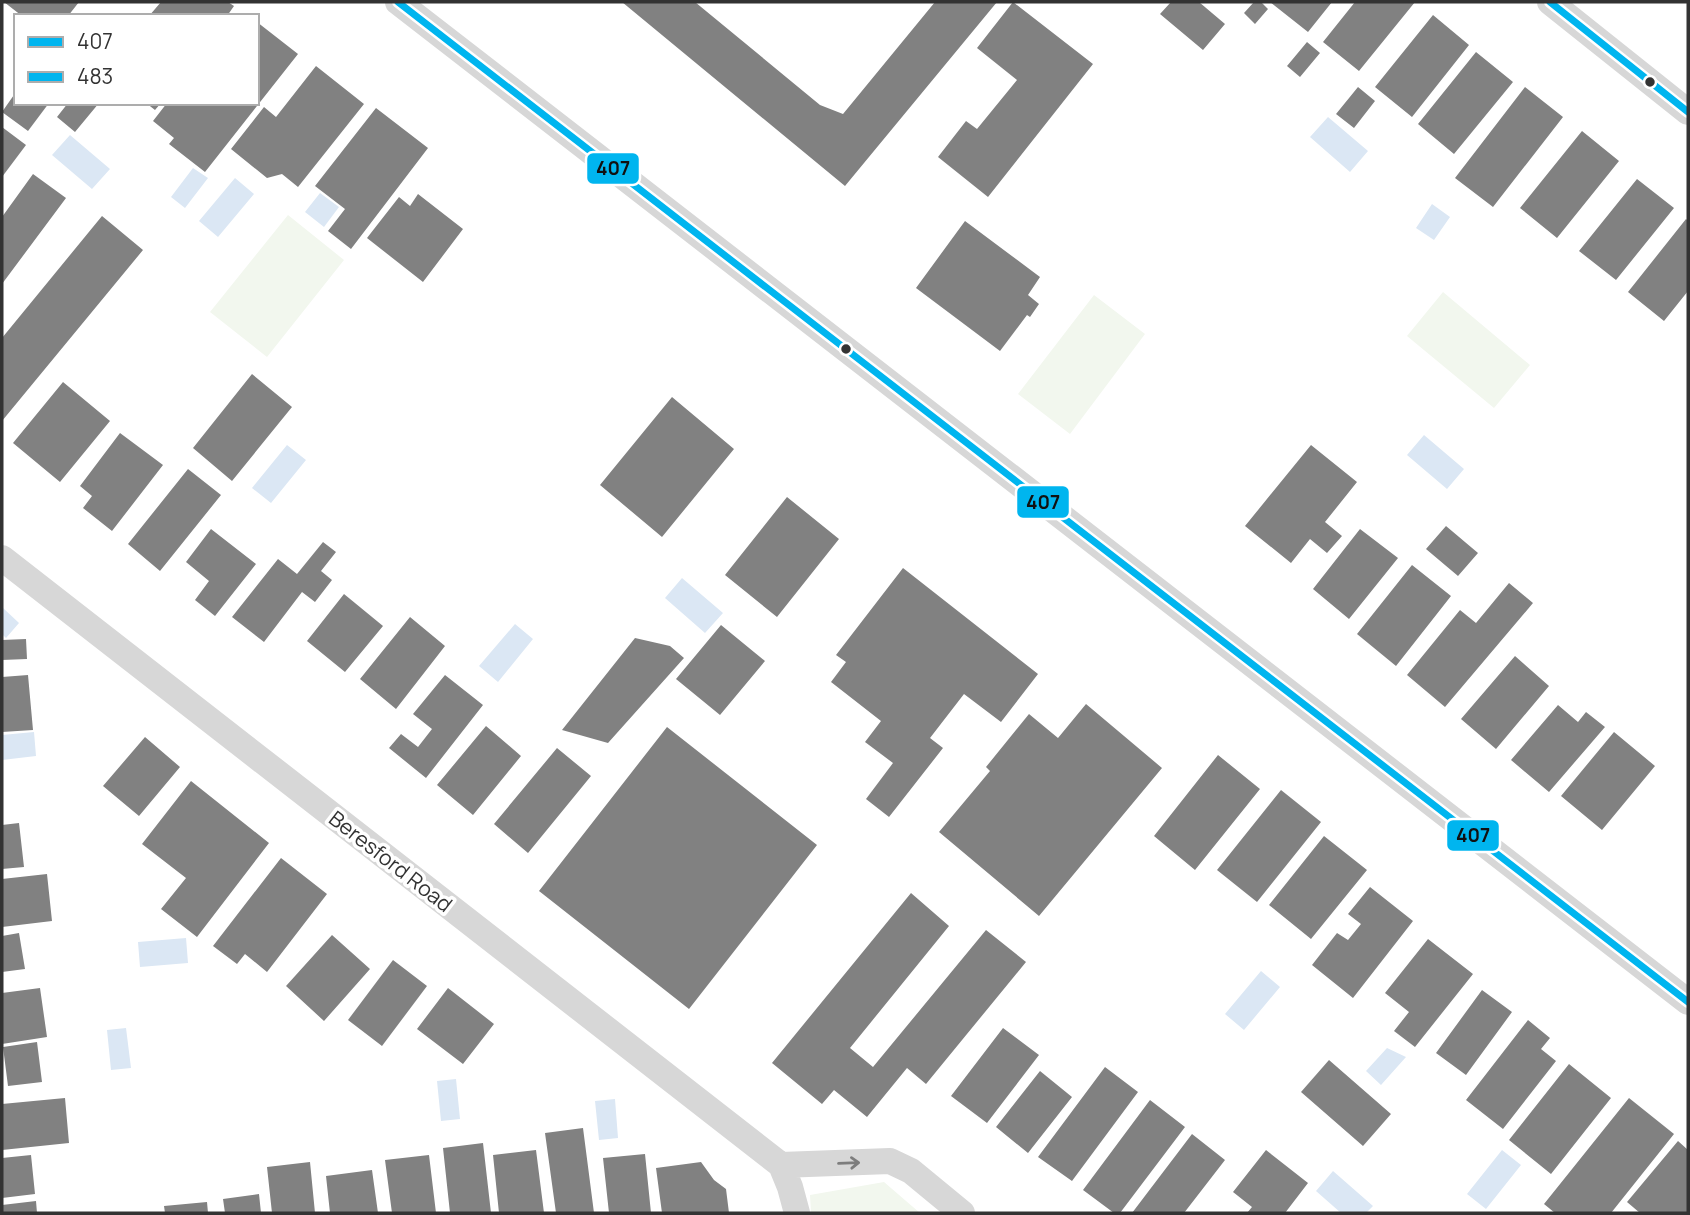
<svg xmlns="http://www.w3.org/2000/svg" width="1690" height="1215" viewBox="0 0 1690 1215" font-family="Manrope,sans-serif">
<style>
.green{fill:#f2f7ee}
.water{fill:#dbe7f4}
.building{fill:#818181}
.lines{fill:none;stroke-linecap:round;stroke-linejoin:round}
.street{stroke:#d7d7d7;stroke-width:26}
.bus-1-casing{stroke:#fff;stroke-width:12}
.bus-2-casing{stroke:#fff;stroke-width:12}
.bus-1{stroke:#00b5ef;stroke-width:7}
.bus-2{stroke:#00b5ef;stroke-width:7}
.oneway{stroke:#7d7d7d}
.bus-dot{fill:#333;stroke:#fff;stroke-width:2.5}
.labels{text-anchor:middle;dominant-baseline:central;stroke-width:7;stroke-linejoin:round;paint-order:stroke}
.street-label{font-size:21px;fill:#333;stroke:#fff}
.line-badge{stroke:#fff;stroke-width:2.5}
.pale-badge-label{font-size:19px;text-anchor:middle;font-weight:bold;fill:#111}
</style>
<rect width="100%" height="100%" fill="#fff"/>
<path class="green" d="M288,215L344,260L267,357L210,312Z
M1443,292L1530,365L1494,408L1407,336Z
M1094,295L1145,334L1070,434L1018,394Z
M884,1182L920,1213H811L810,1195Z"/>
<path class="water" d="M1328,117L1368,151L1350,172L1310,137Z
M70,135L110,169L92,189L52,155Z
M193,168L208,178L185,208L171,197Z
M235,178L254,194L218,237L199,221Z
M320,193L339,207L324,227L305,212Z
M1432,204L1450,217L1434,240L1416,228Z
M1424,435L1464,469L1447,489L1407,455Z
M287,445L306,460L271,503L252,488Z
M682,578L723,613L705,633L665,598Z
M2,607L19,623L6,638L2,634Z
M515,624L533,639L498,682L479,666Z
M34,732L36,756L2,760V735Z
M186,938L188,963L140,967L138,942Z
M1261,971L1280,987L1244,1030L1225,1014Z
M126,1028L131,1068L111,1070L107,1030Z
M1387,1048L1406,1057L1381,1085L1366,1071Z
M456,1079L460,1119L441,1121L437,1081Z
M615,1099L618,1138L599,1140L595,1101Z
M1502,1150L1521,1165L1486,1209L1467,1194Z
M1333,1171L1373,1206L1366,1213H1341L1316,1191Z"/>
<path class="building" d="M4,2H79L68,16H22Z
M161,2H228L234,6L227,16H149Z
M622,2H695L820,105L843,114L935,2H997L845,186Z
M1013,2L1093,64L988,197L938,157L966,121L977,129L1017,80L977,48Z
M1171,2H1199L1225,24L1203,50L1160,14Z
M1254,2H1261L1268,9L1255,24L1244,13Z
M1270,2H1332L1308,32Z
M1355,2H1415L1359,71L1323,42Z
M1433,15L1469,45L1412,117L1375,87Z
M257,22L298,54L205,172L169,144L174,138L153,121L167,103H257Z
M1307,42L1320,53L1300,77L1287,66Z
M1476,52L1513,82L1454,154L1418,124Z
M316,66L364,104L298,187L282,174L267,178L231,149L264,107L276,117Z
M1358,87L1375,101L1354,128L1336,114Z
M1525,87L1563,117L1493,207L1455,178Z
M16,92V103H49L28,131L2,112Z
M68,103H99L75,132L57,117Z
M146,103H161L155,110Z
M376,108L428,148L351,249L328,231L345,209L315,186Z
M2,127L26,145L2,177Z
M1582,131L1619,161L1557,238L1520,208Z
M33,174L66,198L2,284V217Z
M1637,179L1674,208L1616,280L1579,251Z
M418,194L463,229L423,282L367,238L399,197L410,206Z
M102,216L143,250L2,421V338Z
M1686,219L1688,221V291L1664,321L1628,292Z
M965,221L1040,277L1028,295L1039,304L1030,317L1027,315L1000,351L916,288Z
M252,374L292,407L232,481L193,448Z
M63,382L110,421L60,482L13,443Z
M672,397L734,449L662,537L600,485Z
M120,433L163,465L112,531L83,508L92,496L80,486Z
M1311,445L1357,482L1325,522L1342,536L1327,553L1310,539L1291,563L1245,526Z
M188,469L221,495L160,571L128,544Z
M787,497L839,539L777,617L725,575Z
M1446,526L1478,553L1458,576L1426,549Z
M211,529L256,564L215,616L195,600L209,581L186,562Z
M1360,529L1398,558L1349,619L1313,589Z
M323,542L336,552L321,571L332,580L315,602L302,592L264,642L232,617L278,559L297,574Z
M1412,565L1451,596L1396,666L1357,634Z
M903,568L1038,674L1001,722L964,694L930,738L943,748L889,817L866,799L893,763L865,742L881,721L831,682L846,662L836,655Z
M1509,583L1533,603L1445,707L1407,675L1460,610L1476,623Z
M344,594L383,626L345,672L307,641Z
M410,617L445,646L396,709L360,679Z
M721,625L765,661L720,715L676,679Z
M635,638L670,646L684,658L608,743L562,730Z
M26,639L27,659L2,660V640Z
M1515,656L1549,686L1496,749L1461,719Z
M28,675L33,730L2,732V677Z
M445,675L483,705L426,778L389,748L401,734L418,747L432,729L413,714Z
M1086,704L1162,768L1039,916L939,832L990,771L986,767L1029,714L1058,738Z
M1558,705L1578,722L1586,712L1605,727L1549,792L1511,760Z
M486,726L521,756L473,815L437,785Z
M667,727L817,845L689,1009L539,891Z
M1614,732L1655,766L1602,830L1561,796Z
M145,737L180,767L139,816L103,786Z
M557,748L591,776L528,853L494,824Z
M1218,755L1260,789L1195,870L1154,836Z
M191,781L269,843L197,937L161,909L186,878L142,844Z
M1281,790L1321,822L1257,902L1217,870Z
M19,823L24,867L2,869V825Z
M1324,836L1367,870L1311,939L1269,905Z
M281,858L327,894L267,972L245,954L237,964L213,946Z
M47,874L52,921L2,927V879Z
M1370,887L1413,921L1353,998L1312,965L1337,933L1348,940L1361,924L1348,914Z
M911,893L949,926L850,1048L873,1067L986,930L1026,962L926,1084L907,1068L867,1117L834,1090L822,1104L772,1063Z
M19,933L25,969L2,972V936Z
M332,935L370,969L324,1021L286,986Z
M1428,939L1473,974L1415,1047L1394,1031L1409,1012L1385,993Z
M393,960L427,986L382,1046L348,1020Z
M40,988L47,1037L2,1044V993Z
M448,988L494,1024L463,1064L417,1029Z
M1482,990L1512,1012L1466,1075L1436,1053Z
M1528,1020L1550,1038L1541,1049L1556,1061L1503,1129L1466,1100Z
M1003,1028L1039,1055L987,1123L951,1096Z
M37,1042L42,1082L8,1086L3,1047Z
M1329,1060L1391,1114L1363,1146L1301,1092Z
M1569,1064L1611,1098L1551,1174L1509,1140Z
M1105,1067L1138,1092L1072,1181L1038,1157Z
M1040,1071L1072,1097L1028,1153L996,1127Z
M65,1098L69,1143L2,1150V1104Z
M1629,1098L1674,1134L1611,1213H1555L1544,1204Z
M1150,1100L1185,1127L1120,1213H1114L1083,1190Z
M583,1128L594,1213H556L545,1133Z
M1192,1134L1225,1160L1184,1213H1132Z
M1678,1141L1688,1150V1213H1640L1627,1202Z
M483,1143L491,1213H450L443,1148Z
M536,1150L544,1213H499L493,1155Z
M1266,1150L1308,1183L1285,1213H1247L1252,1207L1233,1192Z
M645,1154L651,1213H609L603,1158Z
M31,1155L35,1194L2,1198V1158Z
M429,1155L436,1213H392L385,1160Z
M310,1162L315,1213H272L267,1167Z
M701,1162L714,1180L726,1189L729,1213H662L656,1168Z
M372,1170L378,1213H330L326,1176Z
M259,1194L261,1213H225L223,1199Z
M36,1201L37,1213H2V1205Z
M207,1202L208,1213H165L164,1206Z"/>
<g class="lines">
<path class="street" d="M398,2L1688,1002
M1550,2L1688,112
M2,558L781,1165L790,1187L797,1213
M781,1165L890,1161L911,1171L962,1213"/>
<defs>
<path id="bus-1" d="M398,2L1688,1002"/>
<path id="bus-2" d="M1550,2L1688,112"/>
</defs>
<use href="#bus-1" class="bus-1-casing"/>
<use href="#bus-2" class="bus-2-casing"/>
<use href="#bus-1" class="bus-1"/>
<use href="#bus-2" class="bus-2"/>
</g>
<defs><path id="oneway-shaft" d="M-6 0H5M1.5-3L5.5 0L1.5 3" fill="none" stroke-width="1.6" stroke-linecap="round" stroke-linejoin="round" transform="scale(1.75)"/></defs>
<use class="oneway" href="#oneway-shaft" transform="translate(849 1163) rotate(-2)"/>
<g class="bus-dot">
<circle cx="1650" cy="82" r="6"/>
<circle cx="846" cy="349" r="6"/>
</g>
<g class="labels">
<g class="street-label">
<text transform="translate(391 861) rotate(38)">Beresford Road</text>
</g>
</g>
<g class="line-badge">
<rect x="586" y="152" width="54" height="33" rx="7" fill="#00b5ef"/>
<rect x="1016" y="485" width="54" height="34" rx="7" fill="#00b5ef"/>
<rect x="1446" y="819" width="54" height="33" rx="7" fill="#00b5ef"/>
</g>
<g class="pale-badge-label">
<text x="613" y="175">407</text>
<text x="1043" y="509">407</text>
<text x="1473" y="842">407</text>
</g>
<rect width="1690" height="1215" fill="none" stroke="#333333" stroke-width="7"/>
<rect x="14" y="14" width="245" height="91" fill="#ffffff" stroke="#adadad" stroke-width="2"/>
<rect x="28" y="37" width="35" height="10" fill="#00b5ef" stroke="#adadad" stroke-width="2"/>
<text x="77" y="49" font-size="21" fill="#333333">407</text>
<rect x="28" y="72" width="35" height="10" fill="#00b5ef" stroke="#adadad" stroke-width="2"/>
<text x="77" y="84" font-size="21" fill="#333333">483</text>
</svg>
